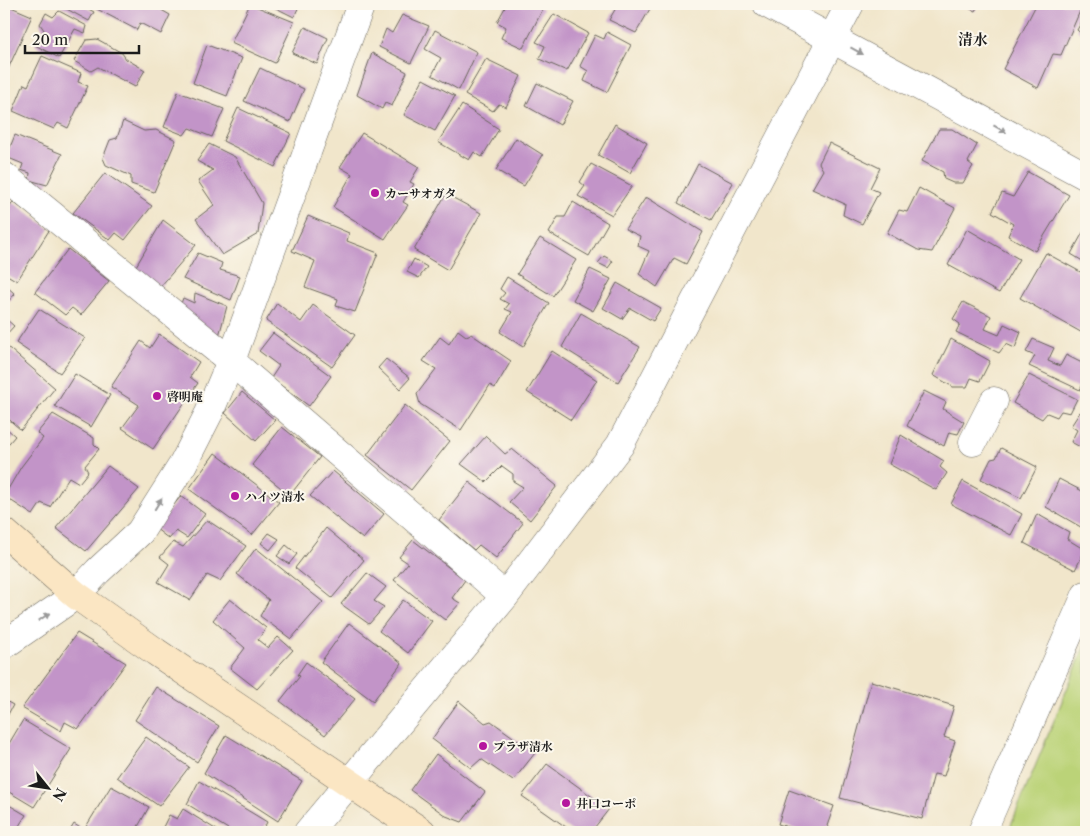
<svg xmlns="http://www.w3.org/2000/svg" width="1090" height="836" viewBox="0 0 1090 836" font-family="'Libre Caslon Text','Noto Serif JP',serif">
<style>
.green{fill:#bbd378;stroke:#6c784a}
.building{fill:#c294c8}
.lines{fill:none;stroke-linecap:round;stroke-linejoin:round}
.street-casing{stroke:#676359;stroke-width:29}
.secondary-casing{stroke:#676359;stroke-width:29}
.street{stroke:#fff;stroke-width:28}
.secondary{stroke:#fbe6c3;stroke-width:28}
.oneway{fill:#999}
.poi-dot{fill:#b5179e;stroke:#fbf7ec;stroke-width:2}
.labels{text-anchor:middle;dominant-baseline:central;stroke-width:4;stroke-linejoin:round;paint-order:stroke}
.poi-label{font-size:12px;font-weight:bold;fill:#1c1c1c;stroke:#fbf7ec;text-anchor:start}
.quarter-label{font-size:15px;font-weight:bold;fill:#1c1c1c;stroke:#fbf7ec}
</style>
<rect width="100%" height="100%" fill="#fbf7ec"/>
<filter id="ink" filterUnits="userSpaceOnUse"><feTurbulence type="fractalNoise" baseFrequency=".02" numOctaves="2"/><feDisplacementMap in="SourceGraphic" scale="10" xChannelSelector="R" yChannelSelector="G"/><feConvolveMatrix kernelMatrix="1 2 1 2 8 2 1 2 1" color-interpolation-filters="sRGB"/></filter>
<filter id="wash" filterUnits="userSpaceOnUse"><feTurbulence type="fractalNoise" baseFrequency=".0096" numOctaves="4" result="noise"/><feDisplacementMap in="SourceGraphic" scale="20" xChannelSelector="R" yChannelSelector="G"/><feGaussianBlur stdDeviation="1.12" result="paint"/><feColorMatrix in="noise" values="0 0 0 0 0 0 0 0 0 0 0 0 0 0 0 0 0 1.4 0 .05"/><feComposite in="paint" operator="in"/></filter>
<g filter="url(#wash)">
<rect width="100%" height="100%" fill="#f1e6cb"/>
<path class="green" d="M1086,643V832H1008Z"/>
<g id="blocks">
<path class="building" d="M4,4L32,16L8,69L4,67Z
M62,4H87L85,7L94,12L89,21L61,6Z
M97,4H151L170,15L161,34L140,23L137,30L95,8Z
M250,4L294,22L275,63L231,43Z
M268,4H300L294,17Z
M507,4H536L543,9L523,48L501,38L506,27L497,22Z
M612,4H646L651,7L636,33L609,20L617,6Z
M960,4H979L975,11Z
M1029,4H1083L1061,55L1053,54L1038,88L1003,69L1035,7Z
M59,11L87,26L85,33L75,29L59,58L35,45L44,30L40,24L46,13L53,17Z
M554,14L588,33L567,71L539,59L545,46L536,42Z
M1086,14V30L1083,35L1077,30Z
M402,15L429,26L411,63L379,47L386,29L392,33Z
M305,27L328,38L317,64L292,53Z
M435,30L477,52L459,90L432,75L441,58L425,49Z
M607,32L631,45L607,92L584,81L588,71L580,66L595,35L604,39Z
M97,39L122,53L126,59L145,70L135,87L98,67L91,71L74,61L86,40Z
M207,45L242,58L227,96L193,83Z
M372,53L407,72L392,106L385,103L382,109L357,95Z
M42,56L81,73L78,82L88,86L68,128L58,123L54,129L13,111L24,84L28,86Z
M486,59L521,76L506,107L499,104L493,111L465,95Z
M260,68L304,89L290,122L244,101Z
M423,79L455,96L435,131L404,115Z
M537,83L573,101L560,125L526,106Z
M178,92L224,109L212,137L189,128L184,135L164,127Z
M462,105L499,129L482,157L474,152L469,160L438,142Z
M238,108L291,133L275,167L223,141Z
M123,121L144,131L156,130L176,140L154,192L131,184V176L106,165L103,158L110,140L117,138Z
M615,124L647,143L630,173L598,155Z
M939,129H952L977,145L968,162L973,166L963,183H953L944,179L943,172L922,161Z
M362,133L419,167L410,182L414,184L403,202L408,205L385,239L333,207L352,174L340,167Z
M15,135L62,154L47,185L29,180L30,173L21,170L23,164L6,157Z
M516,138L543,155L524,186L496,170Z
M829,143L880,168L870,188L879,192L862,224L843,215L845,204L812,189L823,170L819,163Z
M209,144L235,157L262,203L258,234L222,255L196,219L214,205L198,181L213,170L197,161Z
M591,164L632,186L612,215L578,196L585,186L580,182Z
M698,164L733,183L711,220L678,203Z
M1028,172L1069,195L1035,251L1008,236L1013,224L992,212L1002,193L1013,197Z
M105,173L152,206L125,240L116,233L110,240L73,213Z
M919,188L955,208L932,252L918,250L887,233L899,210L907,212Z
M446,194L481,213L448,270L414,250Z
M646,197L703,232L686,264L674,258L657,287L639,274L649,251L638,246L640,236L625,229Z
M13,202L50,229L17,281L4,273V216Z
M573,202L608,223L589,256L549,233L558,217H565Z
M308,216L349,233L347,241L378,253L355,312L336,306L338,299L305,287L315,261L292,251Z
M163,220L196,245L160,287L135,268Z
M1086,227V263L1071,254Z
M967,229L1019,259L999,293L948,265Z
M540,238L576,260L553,296L517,274Z
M68,249L109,281L81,315L72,308L65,315L35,292Z
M198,253L222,263L220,270L240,276L231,300L183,279Z
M1046,253L1086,275V335L1020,298Z
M604,256L613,261L608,268L598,263Z
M414,259L427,267L419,278L407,272Z
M590,269L611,279L593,311L573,300Z
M507,277L549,303L523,347L500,332L512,312L505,309L509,304L500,299L505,293L500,289Z
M617,283L661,308L653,321L630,308L622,319L603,308Z
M4,284L15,294L4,306Z
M195,293L227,306L219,336L179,309L183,298L194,303Z
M963,302L991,316L985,329L999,335L1004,324L1021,332L1015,348L1006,344L999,353L956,332L960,324L953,319Z
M277,303L301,322L313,305L355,335L332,367L266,321Z
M39,309L85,338L60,373L16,343Z
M581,313L640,347L618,382L562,347Z
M6,319L14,326L5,336L4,335V322Z
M458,330L466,336L471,334L511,361L495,388L490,385L461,430L420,404L417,394L436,369L423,361L440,337L449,344Z
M273,333L331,376L309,406L271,378L279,366L259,351Z
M159,334L199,362L190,377L198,383L153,449L122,428L139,405L111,387L141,341L150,348Z
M951,339L990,361L980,381L971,378L967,387H953L933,375Z
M1033,339L1054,348L1048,361L1060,366L1066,355L1086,365V378L1080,390L1029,366L1035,356L1026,352Z
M4,344L55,388L21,430L4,415Z
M552,351L597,380L571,420L527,392Z
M386,359L410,378L400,389L378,368Z
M75,374L110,395L91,427L55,406Z
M1029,375L1077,399L1070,413L1061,411L1057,417L1047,413L1042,419L1013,403Z
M924,391L946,402L943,409L964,422L958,434L949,432L944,446L907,426Z
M242,392L275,420L256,441L225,413Z
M405,405L450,441L411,490L367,455Z
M1080,412L1086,415V450L1071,442L1077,430L1071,426Z
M53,414L94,438V444L99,449L85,466L88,472L79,483L69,477L50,507L41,503L33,515L4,496L21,467L43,438L37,433Z
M4,426L15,436L4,449Z
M282,427L320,457L290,495L252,465Z
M901,435L944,461L940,467L947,473L936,490L889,464Z
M486,436L505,454L512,449L557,486L530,520L509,502L523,487L513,481V474L502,466L486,482L461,464Z
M1001,448L1037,467L1021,498L981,479L991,459L996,458Z
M215,453L279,502L252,535L189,489Z
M108,466L139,489L86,551L56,528Z
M333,471L384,514L363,539L310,496Z
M1059,479L1086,493V530L1046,507Z
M963,481L1022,514L1011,535L951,504Z
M469,482L523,523L496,558L479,545L474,550L439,520Z
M181,496L205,514L187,538L176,531L169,539L155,528Z
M1037,514L1069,532L1067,539L1085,550L1075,570L1024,543Z
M207,520L246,546L220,581L207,575L190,600L158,582L169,564L160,557L173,542L183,547Z
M326,528L364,560L332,598L295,568Z
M269,533L279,539L270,550L261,543Z
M413,540L465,580L452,598L460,603L445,620L394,580L408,563L399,557Z
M286,545L297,554L289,564L277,556Z
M256,548L323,602L291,639L260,616L269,600L237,574Z
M367,573L386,587L374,601L384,607L369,624L341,604Z
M230,599L266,628L258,640L268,648L278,637L293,650L257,689L230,668L245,648L213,620Z
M403,600L432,621L408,653L379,631Z
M349,623L402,663L373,701L321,662Z
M77,633L126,663L78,729L65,722L61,731L22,708Z
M306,662L355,699L325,735L280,701L300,676L297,675Z
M871,681L954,706L944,737L955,741L944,776L934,774L922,819L840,798Z
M156,687L219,726L197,762L135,720Z
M4,700L13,705L4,722Z
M459,701L485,723L491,721L535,753L513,781L481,759L471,768L432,739Z
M23,720L71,749L34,807L4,789V752Z
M226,735L302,781L278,821L204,773Z
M146,737L189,767L159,806L117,777Z
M436,754L485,792L462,822L446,816L410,790Z
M547,764L609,809L591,832H573L522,796Z
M199,781L267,822L262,832H233L187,804Z
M111,786L149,807L135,832H69L74,824L84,830Z
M789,790L834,806L827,826L830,828L828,832H805L778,824Z
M4,802L26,815L15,832H4Z
M183,809L220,832H171L163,827L169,815L177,819Z"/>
</g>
</g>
<g filter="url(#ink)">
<use href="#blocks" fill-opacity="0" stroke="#676359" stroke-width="1"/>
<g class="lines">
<defs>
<path id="street" d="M767,4L1086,176
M4,176L231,361L505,596
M973,442L994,401
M4,645L76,595L98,571L140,532L183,464L209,413L231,361L361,4
M308,832L505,596L620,445L850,4
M982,832L1086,595"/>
<path id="secondary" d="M4,532L76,595L156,652L422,832"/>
</defs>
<use href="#street" class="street-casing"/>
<use href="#secondary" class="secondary-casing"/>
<use href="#street" class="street"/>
<use href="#secondary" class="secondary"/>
</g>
<defs><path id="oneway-solid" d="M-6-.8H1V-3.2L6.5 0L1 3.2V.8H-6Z" transform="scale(1.25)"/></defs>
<g class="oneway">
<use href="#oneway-solid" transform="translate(857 51) rotate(29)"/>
<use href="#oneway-solid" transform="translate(1000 129) rotate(29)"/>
<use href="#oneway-solid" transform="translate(158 504) rotate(-58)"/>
<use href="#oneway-solid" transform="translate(44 617) rotate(-35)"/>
</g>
</g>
<g class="poi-dot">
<circle cx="375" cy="193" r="5"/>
<circle cx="157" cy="396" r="5"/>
<circle cx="235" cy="496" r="5"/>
<circle cx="483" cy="746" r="5"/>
<circle cx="566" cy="803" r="5"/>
</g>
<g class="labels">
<g class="poi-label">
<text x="385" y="193">カーサオガタ</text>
<text x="167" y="396">啓明庵</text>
<text x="245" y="496">ハイツ清水</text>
<text x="493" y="746">プラザ清水</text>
<text x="576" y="803">井口コーポ</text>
</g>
<g class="quarter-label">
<text x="973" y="39">清水</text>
</g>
</g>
<rect width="1090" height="836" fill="none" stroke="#fbf7ec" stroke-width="20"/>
<g transform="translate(48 788) rotate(120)" stroke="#fbf7ec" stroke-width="4" paint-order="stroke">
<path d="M0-4L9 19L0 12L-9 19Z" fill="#1c1c1c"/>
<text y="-8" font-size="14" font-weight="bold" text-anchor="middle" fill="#1c1c1c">N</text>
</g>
<path d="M25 45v8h114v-8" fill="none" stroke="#1c1c1c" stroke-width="2.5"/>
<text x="32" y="45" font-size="15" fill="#1c1c1c" stroke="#fbf7ec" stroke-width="4" paint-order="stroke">20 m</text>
</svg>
